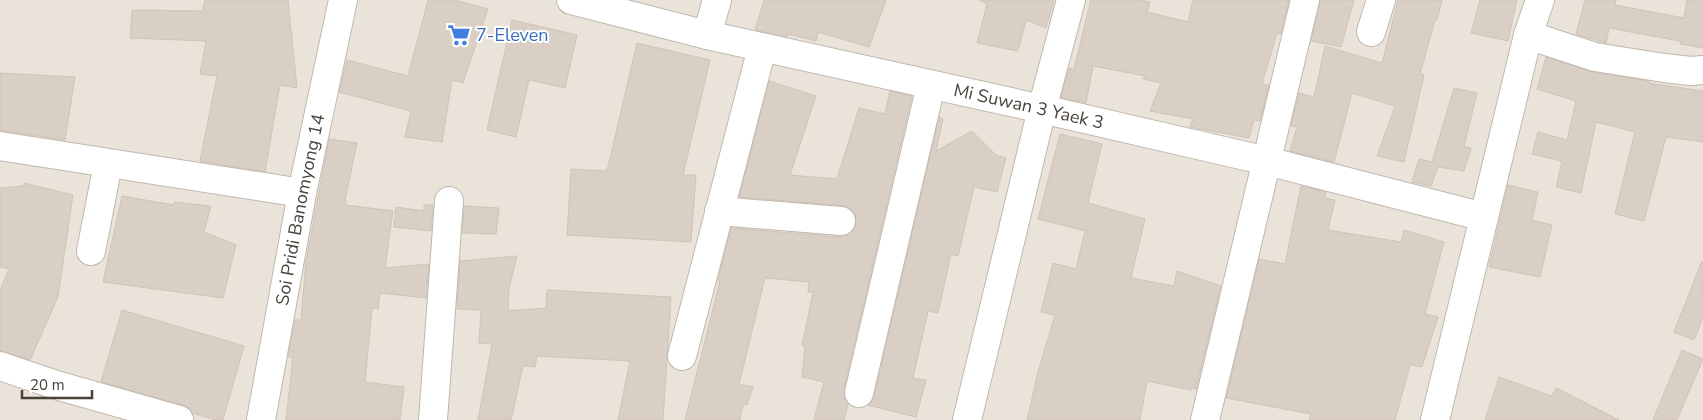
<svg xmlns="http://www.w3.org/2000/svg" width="1703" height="420" viewBox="0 0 1703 420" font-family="'Nunito Sans',sans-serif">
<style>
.residential{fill:#e9e3da}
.building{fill:#d9cfc5;stroke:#d1c3b5}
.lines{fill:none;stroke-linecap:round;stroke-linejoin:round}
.minor-casing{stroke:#c0b8af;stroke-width:30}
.minor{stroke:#fff;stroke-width:28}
.labels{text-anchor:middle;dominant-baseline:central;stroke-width:4;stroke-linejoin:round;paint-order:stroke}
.shop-label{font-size:18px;fill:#366cbe;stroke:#fff;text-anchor:start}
.street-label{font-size:18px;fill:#49423a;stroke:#fff}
</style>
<rect width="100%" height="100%" fill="#f5f1ec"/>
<path class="residential" d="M0,0H1703V420H0Z"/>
<path class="building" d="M205,0H288L297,88L280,85L265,172L200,161L217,76L200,74L206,41L130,38L132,10L202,11Z
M428,0H455L488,9L463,83L452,80L442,142L405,137L411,111L339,92L347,60L408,76Z
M764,0H886L869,47L818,32L816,41L788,34L787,37L755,30Z
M979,0H1054L1046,28L1026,20L1018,51L977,43L987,4Z
M1091,0H1139L1150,2L1147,12L1188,22L1193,0H1289L1281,34L1277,33L1262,84L1269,85L1260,121L1254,120L1249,138L1190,127L1193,119L1150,111L1161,83L1143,79L1145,76L1093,66L1086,103L1061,97L1069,68L1074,69Z
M1320,0H1354L1341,47L1311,41Z
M1398,0H1442L1437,20H1435L1420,74L1424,75L1404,162L1377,156L1395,106L1352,93L1334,162L1290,151L1297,127L1291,126L1299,93L1314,97L1325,46L1382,63Z
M1480,0H1517L1508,41L1471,33Z
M1585,0H1616L1615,5L1684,18L1687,0H1703V48L1680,44V41L1609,28L1606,43L1576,34Z
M512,20L577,35L565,88L529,80L516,137L487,130Z
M637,43L710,60L683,175H696L691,242L567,235L571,169L607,171Z
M1546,57L1592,72L1649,81L1648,83L1703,91V142L1666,137L1644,221L1615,214L1635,132L1596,122L1581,193L1556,187L1562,161L1532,154L1538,132L1567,140L1576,101L1537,89Z
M0,73L75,77L65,140L0,130Z
M769,81L816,96L790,175L837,179L859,108L885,114L890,91L912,96L844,389V397L848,404L844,420H814L824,382L802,377L805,346H802L813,292H808L809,282L765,278L739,384L753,387L747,405L743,404L740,420H685L719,285V276L731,228L840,237L848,235L854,229L856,223L855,214L849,208L843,206L739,197Z
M1454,88L1477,93L1464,147L1471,148L1464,171L1438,167L1431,186L1412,182L1419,159L1432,162Z
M939,117L943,119L936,151L972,131L996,155L1006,158L997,192L974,187L958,256L951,254L938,313L928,311L913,378L926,380L916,417L868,405L874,397Z
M1060,134L1102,144L1088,203L1145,219L1131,278L1174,286L1177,271L1221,286L1196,389L1192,388L1191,390L1147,381L1140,420H1027L1038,372L1055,315L1041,312L1053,263L1076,269L1085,231L1038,219Z
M329,139L357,143L345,200H346V205L393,211L385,268L429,264L426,298L380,293L378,309L372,308L365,382L404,387L400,420H286L293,357H288L295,320H301L306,261Z
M24,183L73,195L58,297L30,360L0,351V290L9,269L0,267V188L24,186Z
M1508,185L1538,192L1532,220L1552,225L1540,277L1489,267Z
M1301,186L1326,192L1324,198L1335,200L1328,230L1401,242L1404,230L1444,242L1425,314L1438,317L1422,367L1410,365L1395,420H1309L1311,414L1226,398L1259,259L1285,264Z
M122,196L174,205V202L211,206L204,232L236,245L223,298L103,282Z
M424,205H433L431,231L394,227L396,207L424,211Z
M464,206L499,208L496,234L462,233Z
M517,256L509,288L508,311L546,308L547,290L671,297L663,420H618L630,361L537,356L535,367L523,366L511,420H478L492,344L479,343L481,310L457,309L460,261Z
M1702,261L1703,318L1694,340L1674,332Z
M122,310L244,346L223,420H216L192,413L190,409L183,405L101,382Z
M1682,350L1703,359L1677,420H1653Z
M1499,377L1552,396L1556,388L1619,420H1485Z"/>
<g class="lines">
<defs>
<g id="minor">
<path id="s1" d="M571,0L707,35L1042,109L1267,161L1484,217"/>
<path d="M1371,32L1381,0"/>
<path d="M707,35L717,0"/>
<path d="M1528,35L1595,57L1664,68L1691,71L1703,70"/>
<path d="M0,146L302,193"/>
<path d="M719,211L841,221"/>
<path d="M91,251L108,164"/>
<path d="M682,356L762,48"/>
<path d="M0,366L56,385L179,420"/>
<path d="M859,393L931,85"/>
<path id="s2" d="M261,420L302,193L343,0"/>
<path d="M433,420L449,201"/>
<path d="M967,420L1042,109L1071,0"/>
<path d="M1205,420L1305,0"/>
<path d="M1435,420L1528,35L1540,0"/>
</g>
</defs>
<use href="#minor" class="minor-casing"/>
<use href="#minor" class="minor"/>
</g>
<defs>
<symbol id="supermarket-bare" viewBox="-9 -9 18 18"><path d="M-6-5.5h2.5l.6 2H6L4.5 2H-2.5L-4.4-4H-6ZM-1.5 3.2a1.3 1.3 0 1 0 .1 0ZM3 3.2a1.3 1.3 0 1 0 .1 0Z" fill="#3f7fe0" stroke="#fff" stroke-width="2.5" paint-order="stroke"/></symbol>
</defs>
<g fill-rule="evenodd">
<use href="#supermarket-bare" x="443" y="19" width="32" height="32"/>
</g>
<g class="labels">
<g class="shop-label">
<text x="476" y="35">7-Eleven</text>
</g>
<g class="street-label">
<text stroke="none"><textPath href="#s1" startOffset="470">Mi Suwan 3 Yaek 3</textPath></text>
<text stroke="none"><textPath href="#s2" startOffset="214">Soi Pridi Banomyong 14</textPath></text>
</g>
</g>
<path d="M22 390v8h70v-8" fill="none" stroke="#49423a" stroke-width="2.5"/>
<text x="30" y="390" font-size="15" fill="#49423a" stroke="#ffffff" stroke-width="4" paint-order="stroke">20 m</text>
</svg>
